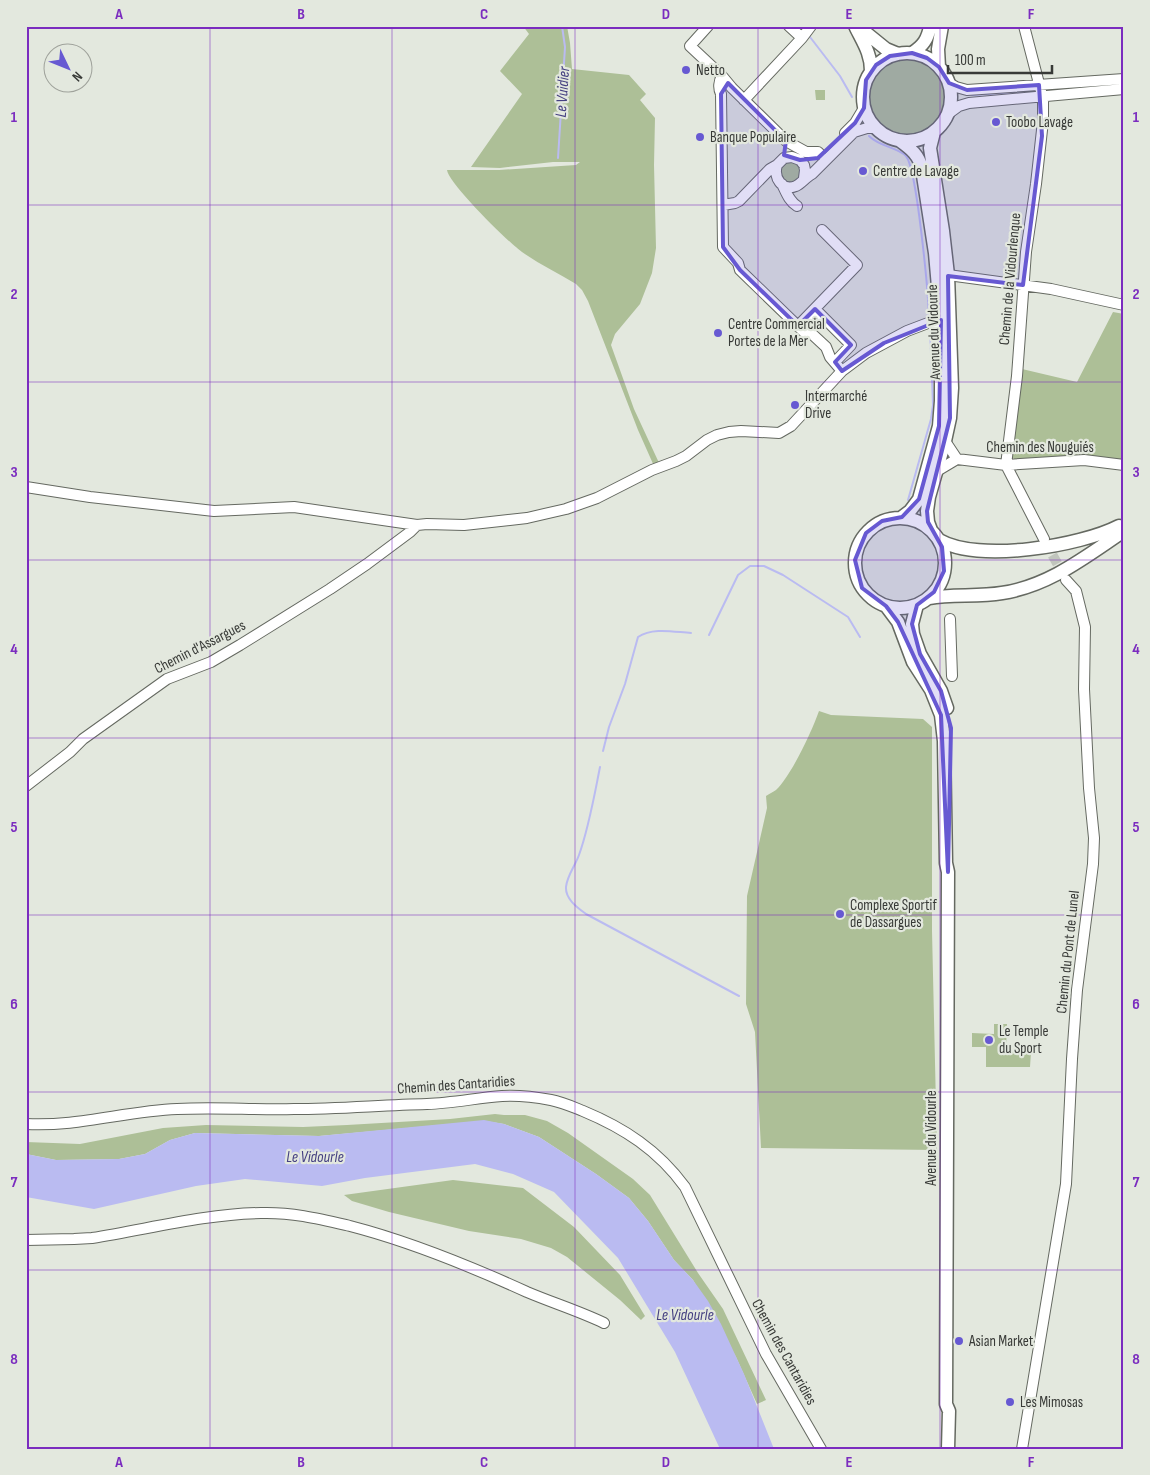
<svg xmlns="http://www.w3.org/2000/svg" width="1150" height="1475" viewBox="0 0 1150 1475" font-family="'Sofia Sans Condensed',sans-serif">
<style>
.green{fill:#adbf97}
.water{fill:#babbf1}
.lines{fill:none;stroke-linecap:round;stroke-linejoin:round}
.stream{stroke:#babbf1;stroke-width:2}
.minor-tunnel{stroke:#c1c5bd;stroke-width:10;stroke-dasharray:10 5;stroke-linecap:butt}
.minor-casing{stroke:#656961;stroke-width:12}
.major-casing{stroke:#656961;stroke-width:15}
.minor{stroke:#fff;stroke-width:10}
.major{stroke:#fff;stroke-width:12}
.marked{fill:#6759d2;fill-opacity:0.2;stroke:#6759d2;stroke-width:4;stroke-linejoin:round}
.grid{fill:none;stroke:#7b2cbf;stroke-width:1;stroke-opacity:0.55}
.poi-dot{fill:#6759d2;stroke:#e3e8de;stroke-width:2}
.labels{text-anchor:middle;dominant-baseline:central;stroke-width:4.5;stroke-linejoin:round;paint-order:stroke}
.poi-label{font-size:15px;fill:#383a37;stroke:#e3e8de;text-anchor:start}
.street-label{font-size:15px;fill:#383a37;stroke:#e3e8de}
.water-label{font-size:16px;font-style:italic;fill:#443f81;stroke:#e3e8de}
.neatline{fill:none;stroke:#7b2cbf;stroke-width:2}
.grid-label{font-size:16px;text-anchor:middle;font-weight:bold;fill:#7b2cbf}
</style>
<rect width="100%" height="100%" fill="#e3e8de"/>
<path class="green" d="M523,26H567L570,43L572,69L629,75L646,94L640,100L655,118L654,165L656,248L652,273L640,304L615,334L611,345L634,409L660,465L654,466L638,430L588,301L582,290L576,284C558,273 539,264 522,252C509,243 448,183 447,170H499L576,165L580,162H553L500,168L471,167L522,94L500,71L529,34Z
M868 98a39 39 0 1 1 78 0a39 39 0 1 1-78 0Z
M815,90H825V100H816Z
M779 172a11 11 0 1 1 22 0a11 11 0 1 1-22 0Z
M1113,312L1124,314V463L1017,461L1009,455L1022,369L1077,382Z
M819,711L831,715L923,719L932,727V931L937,1150L761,1148L755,1032L746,1004L747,896L767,808L766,796C769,794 773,792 776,790C791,776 812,731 819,711Z
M994,1024H1007L1006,1052H1031L1030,1067H986V1047H972V1033L994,1034Z
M495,1114L504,1115H525L547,1121L568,1133L633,1179L650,1195L698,1273L723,1309L766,1400L757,1404L736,1357L693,1280L674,1260L648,1221L629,1198L596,1174L539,1137L504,1124L485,1121L319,1136L195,1133L170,1140L145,1154L119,1159L56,1160L26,1154V1142L80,1144L163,1128L206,1125L303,1127L347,1125L450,1119Z
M453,1180L523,1188L574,1227L620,1275L645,1316L641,1320L620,1300L567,1257L551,1248L521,1239L469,1231L389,1212L352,1201L344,1195Z"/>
<path class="water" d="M484,1120L504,1124L539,1137L596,1174L629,1198L648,1221L674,1260L693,1280L708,1301L721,1324L744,1374L774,1449H720L675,1352L618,1258L554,1192L513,1174L475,1164L365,1178L322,1186L245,1179L196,1186L94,1209L26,1197V1154L56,1160L119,1159L145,1154L170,1140L195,1133L319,1136Z"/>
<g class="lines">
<path class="stream" d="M810,37L840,76L852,97
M972,95L1027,91
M869,136C880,147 897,147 906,156C917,169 928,292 929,316
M558,158L565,47L562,26
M908,500L931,419L933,405L930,328
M709,635L738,575L750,566H764L783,575L848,617L860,637
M603,751L609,727L625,684L638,637C653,627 674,632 691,633
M600,767C594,797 589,827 579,855C575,866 567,876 566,887C565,899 578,908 586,914L739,996"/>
<path class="minor-tunnel" d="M1045,542L1065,577"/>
<defs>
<path id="minor" d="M708,26L690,46L722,76L732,88L786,141L806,152H818L820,154
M802,38L811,26
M722,76C719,81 718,88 721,94L723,247L738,263L740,270L805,333L812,334L826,347L830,357L842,371
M949,83L956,87L967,90L1124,79
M744,100L802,38L789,26
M948,114L959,106L969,103L1124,89
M845,133L855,123L864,108
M777,165C773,177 782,192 796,186C801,184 806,177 812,174L854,132L867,128H874
M782,184C786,192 789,201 797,206
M723,205L735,203L739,201L770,169L777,165L784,158L792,157L800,160L804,165L805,170L804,178
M948,275L1051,289L1124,305
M815,309L851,345L835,362
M798,326L857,265L822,230
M945,441L957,459
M1006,465L1017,376L1026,252L1036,184L1043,121V99L1024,26
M1006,465L1044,539
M937,471L957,459L1006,465L1084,460L1124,465
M26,487L90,497L214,511L294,507L417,525L427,524L464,525L527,518L566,509L597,498L652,470L676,461L686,456L707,440L717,435L729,432L741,431L779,433L791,426L842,371L866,353L907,331L928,323L941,321
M950,619L952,676
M26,786L70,752L83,739L167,679L211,662L240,645L330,589L367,564L410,532L417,525
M26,1124C77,1127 126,1111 177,1109C216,1107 255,1110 294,1109C338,1109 382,1105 427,1104C452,1103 477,1098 502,1096C518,1095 535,1097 551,1100C562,1102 573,1107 583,1111C624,1128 658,1150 685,1187L766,1354L821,1449
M26,1240L74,1239L92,1238C149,1229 204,1214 261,1213C292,1212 320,1219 350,1226C412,1242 470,1266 527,1292C553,1303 579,1311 604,1323
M1022,1449L1066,1184L1072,1059L1077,990L1093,864L1094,838L1089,788L1084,689L1085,627L1076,591L1066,580"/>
<path id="major" d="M855,26L865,32L886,49L898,54
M856,28C864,44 871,54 871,71
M863 97a44 44 0 1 1 88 0a44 44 0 1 1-88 0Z
M912,53C923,46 928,39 930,26
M939,67L938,49L942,26
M900,141C911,149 919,155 922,169L935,253L941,321V401L939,426L919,499L910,511L902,517
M855 563a45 45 0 1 1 90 0a45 45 0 1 1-90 0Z
M931,530L928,522L927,511L929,497L945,441L950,418L952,388L948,275L943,231L930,148L934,132
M939,540C979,563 1080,546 1119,526
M929,598C953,594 978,597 1002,593C1049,586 1085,557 1124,531
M917,605L912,624L913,634L920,654L941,691L947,708
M886,606L898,622L913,662L931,690L941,715L944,741L946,863L948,872L946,1404L949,1411L948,1449"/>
</defs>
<use href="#minor" class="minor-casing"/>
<use href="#major" class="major-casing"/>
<use href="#minor" class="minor"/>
<use href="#major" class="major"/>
</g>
<path class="marked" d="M912,53L927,58L939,67L949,83L967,90L1039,85L1042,136L1023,285L948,276L950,418L927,511L928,522L942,547L944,571L934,592L917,605L912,624L920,654L941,691L951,728L948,872L941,715L898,622L886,606L862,588L855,560L866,533L882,521L902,517L919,499L939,426L941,320L884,343L842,371L835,362L851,345L815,309L798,326L740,270L723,247L721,94L728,83L786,141L784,155L800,160L818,158L855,123L864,108L866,80L876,65L890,56Z"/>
<path class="grid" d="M210,26V1449M392,26V1449M575,26V1449M758,26V1449M940,26V1449M26,205H1124M26,382H1124M26,560H1124M26,738H1124M26,915H1124M26,1092H1124M26,1270H1124"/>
<g class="poi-dot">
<circle cx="686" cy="70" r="5"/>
<circle cx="996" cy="122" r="5"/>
<circle cx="700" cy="137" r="5"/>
<circle cx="863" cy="171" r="5"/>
<circle cx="718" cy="333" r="5"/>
<circle cx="795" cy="405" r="5"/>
<circle cx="840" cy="914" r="5"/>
<circle cx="989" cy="1040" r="5"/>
<circle cx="959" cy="1341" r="5"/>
<circle cx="1010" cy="1402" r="5"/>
</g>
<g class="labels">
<g class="poi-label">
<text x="696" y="70">Netto</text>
<text x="1006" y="122">Toobo Lavage</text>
<text x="710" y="137">Banque Populaire</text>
<text x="873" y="171">Centre de Lavage</text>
<text x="728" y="324">Centre Commercial<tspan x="728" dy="17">Portes de la Mer</tspan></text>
<text x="805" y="396">Intermarché<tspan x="805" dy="17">Drive</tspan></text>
<text x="850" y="905">Complexe Sportif<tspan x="850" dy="17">de Dassargues</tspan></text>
<text x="999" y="1031">Le Temple<tspan x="999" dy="17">du Sport</tspan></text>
<text x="969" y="1341">Asian Market</text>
<text x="1020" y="1402">Les Mimosas</text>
</g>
<g class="street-label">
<text transform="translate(1010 279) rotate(-85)">Chemin de la Vidourlenque</text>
<text transform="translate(934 332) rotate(-92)">Avenue du Vidourle</text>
<text x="1040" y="447">Chemin des Nouguiés</text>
<text transform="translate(200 647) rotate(-27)">Chemin d'Assargues</text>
<text transform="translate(1068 952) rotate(-84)">Chemin du Pont de Lunel</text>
<text transform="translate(456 1085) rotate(-4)">Chemin des Cantaridies</text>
<text transform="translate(931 1138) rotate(-90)">Avenue du Vidourle</text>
<text transform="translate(784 1352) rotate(61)">Chemin des Cantaridies</text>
</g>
<g class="water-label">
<text transform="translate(563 92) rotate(-86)">Le Vuidier</text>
<text x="315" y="1157">Le Vidourle</text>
<text x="685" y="1315">Le Vidourle</text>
</g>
</g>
<rect width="1150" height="1475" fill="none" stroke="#e3e8de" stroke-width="55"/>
<g transform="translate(68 68) rotate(133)"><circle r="24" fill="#e3e8de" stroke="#9fa29b"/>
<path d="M0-4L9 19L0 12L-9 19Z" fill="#6759d2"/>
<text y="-8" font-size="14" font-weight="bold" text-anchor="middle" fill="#383a37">N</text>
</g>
<path d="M948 65v8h104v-8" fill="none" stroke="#383a37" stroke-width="2.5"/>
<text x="955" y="65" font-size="15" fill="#383a37" stroke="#e3e8de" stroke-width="4" paint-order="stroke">100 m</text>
<rect x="28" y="28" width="1094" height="1420" class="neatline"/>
<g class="grid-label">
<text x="119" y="19">A</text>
<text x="301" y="19">B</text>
<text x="484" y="19">C</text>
<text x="666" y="19">D</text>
<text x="849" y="19">E</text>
<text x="1031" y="19">F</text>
<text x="14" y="122">1</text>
<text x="1136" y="122">1</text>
<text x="14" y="299">2</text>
<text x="1136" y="299">2</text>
<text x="14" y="477">3</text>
<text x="1136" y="477">3</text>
<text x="14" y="654">4</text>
<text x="1136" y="654">4</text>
<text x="14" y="832">5</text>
<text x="1136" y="832">5</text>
<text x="14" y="1009">6</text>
<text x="1136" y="1009">6</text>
<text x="14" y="1187">7</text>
<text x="1136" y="1187">7</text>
<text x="14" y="1364">8</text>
<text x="1136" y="1364">8</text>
<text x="119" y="1467">A</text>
<text x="301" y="1467">B</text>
<text x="484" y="1467">C</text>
<text x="666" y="1467">D</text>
<text x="849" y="1467">E</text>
<text x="1031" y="1467">F</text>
</g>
</svg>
